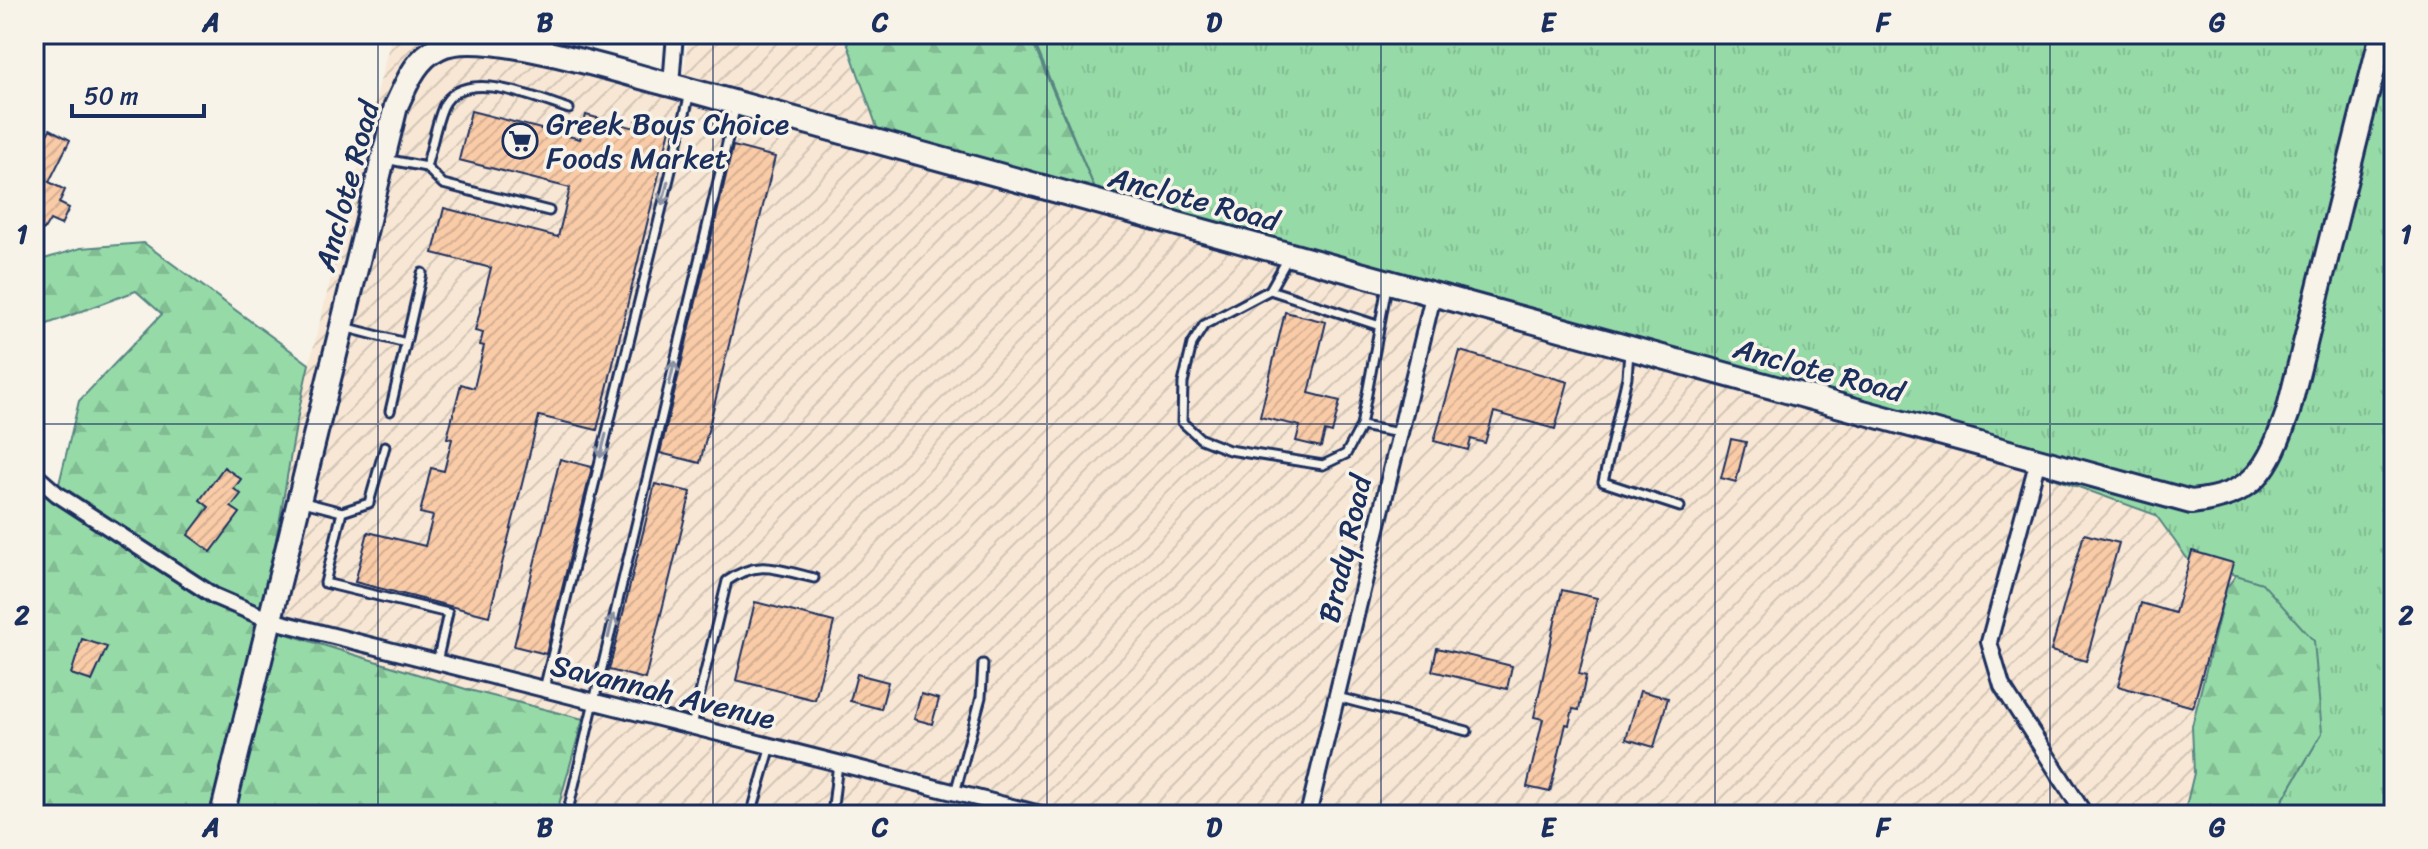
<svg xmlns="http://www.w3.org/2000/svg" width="2428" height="849" viewBox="0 0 2428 849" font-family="Sriracha,sans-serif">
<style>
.industrial{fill:url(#industrial-furrows)}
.grass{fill:url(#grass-tufts);stroke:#588582;stroke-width:2}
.forest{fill:url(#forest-firs);stroke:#588582;stroke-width:2}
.building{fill:url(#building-hatch);stroke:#1b2f5e;stroke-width:2}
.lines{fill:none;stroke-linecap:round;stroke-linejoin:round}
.lane-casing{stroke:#1b2f5e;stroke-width:13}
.street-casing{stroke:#1b2f5e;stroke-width:20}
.secondary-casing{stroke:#1b2f5e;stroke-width:28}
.lane{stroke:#f7f3e8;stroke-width:7}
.street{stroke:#f7f3e8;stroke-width:14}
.secondary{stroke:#f7f3e8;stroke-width:22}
.oneway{stroke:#8991a3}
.grid{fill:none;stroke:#1b2f5e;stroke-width:2;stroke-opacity:0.55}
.labels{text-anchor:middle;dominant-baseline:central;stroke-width:7;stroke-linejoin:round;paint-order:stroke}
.poi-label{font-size:30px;fill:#1b2f5e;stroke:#f7f3e8;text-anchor:start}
.street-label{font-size:30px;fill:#1b2f5e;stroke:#f7f3e8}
.neatline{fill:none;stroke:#1b2f5e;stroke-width:3}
.grid-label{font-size:26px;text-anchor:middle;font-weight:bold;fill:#1b2f5e}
</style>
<defs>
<pattern id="industrial-furrows" width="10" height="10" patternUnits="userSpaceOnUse" patternTransform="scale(2)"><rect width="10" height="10" fill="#f8e7d4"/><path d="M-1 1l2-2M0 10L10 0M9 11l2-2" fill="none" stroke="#d4c6b8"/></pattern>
<pattern id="grass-tufts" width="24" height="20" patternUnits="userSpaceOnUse" patternTransform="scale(2)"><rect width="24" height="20" fill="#96dba7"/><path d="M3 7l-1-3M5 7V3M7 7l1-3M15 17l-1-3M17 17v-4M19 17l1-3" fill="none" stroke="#81bc92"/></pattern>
<pattern id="forest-firs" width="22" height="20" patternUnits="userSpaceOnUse" patternTransform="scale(2)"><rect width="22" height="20" fill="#96dba7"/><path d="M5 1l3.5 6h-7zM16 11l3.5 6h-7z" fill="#81bc92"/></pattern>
<pattern id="building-hatch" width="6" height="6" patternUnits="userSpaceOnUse" patternTransform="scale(2)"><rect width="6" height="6" fill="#f9cba7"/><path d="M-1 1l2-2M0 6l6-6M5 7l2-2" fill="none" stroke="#d5af92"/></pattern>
</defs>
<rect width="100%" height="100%" fill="#f7f3e8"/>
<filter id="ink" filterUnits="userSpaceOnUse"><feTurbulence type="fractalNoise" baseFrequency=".0125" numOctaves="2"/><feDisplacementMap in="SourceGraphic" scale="16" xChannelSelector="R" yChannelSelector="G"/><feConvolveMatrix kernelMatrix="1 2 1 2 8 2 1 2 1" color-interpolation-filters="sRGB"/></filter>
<g filter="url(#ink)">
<path class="industrial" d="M392,34H464L407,62L274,559L293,429Z
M689,34H842L879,133L683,79Z
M475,51L510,54L669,94L1421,302L1298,815H1081L282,613L405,110L424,72L444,55Z
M1440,307L2026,467L1979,643L1993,691L2074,815H1319Z
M2045,474L2156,515L2189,561L2236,575L2226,589L2192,725L2194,773L2184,815H2096L2011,683L1999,642Z
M277,631L1006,815H556L582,719L469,690Z"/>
<path class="grass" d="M1031,34H2372L2278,409C2260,462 2250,486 2190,492L1097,194Z
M2394,34V815H2274L2322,733L2262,583L2189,561L2156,515L2045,475C2063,468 2160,511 2194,510C2220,510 2243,499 2263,490L2262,486L2283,458L2298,414Z"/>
<path class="forest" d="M844,34H1029L1097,194L879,133Z
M144,243L309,364C289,445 282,527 262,607L218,588L59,484L79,401L162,314L136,291L34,329V262L81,248Z
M45,496L208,603L258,625L211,815H34V504Z
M2236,575L2262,583L2314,641L2322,733L2274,815H2184L2194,773L2192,726L2226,589Z
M277,631L469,690L583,719L556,815H232Z"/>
<path class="building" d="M471,111L580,139L586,115L635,128L636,121L670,129L597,430L539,416L489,616L355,582L368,532L425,546L433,516L420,513L431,468L444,471L452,439L447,438L461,384L474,388L484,346L480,345L483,333L475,331L491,268L433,253L444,208L558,237L570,188L459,160Z
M50,129L70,140L49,182L65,190L59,203L69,208L61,225L50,220L44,230L34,225V160Z
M733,146L775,157L700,463L660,453Z
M1285,312L1326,322L1309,393L1340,401L1332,433L1325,431L1321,447L1296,441L1300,426L1260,417Z
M1460,351L1568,382L1555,429L1494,412L1485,443L1471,439L1468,450L1434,441Z
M1731,439L1746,442L1736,482L1721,478Z
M560,459L592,467L546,654L514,646Z
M224,467L241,479L234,489L241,494L231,507L240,513L211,552L188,535L209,507L200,500Z
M655,484L691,492L645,679L609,670Z
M2084,534L2119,543L2086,661L2051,651Z
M2192,551L2233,563L2193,707L2118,686L2141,603L2175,613Z
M1562,590L1597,598L1579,674L1586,676L1579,710L1573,709L1569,725L1566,724L1550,792L1527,787L1543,719L1534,717Z
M755,602L834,622L815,700L736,680Z
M82,639L107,647L92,681L71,674Z
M1437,648L1512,666L1507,689L1432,671Z
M857,674L888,682L881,709L850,701Z
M1640,691L1668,698L1654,747L1626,739Z
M921,694L939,699L932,724L914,719Z"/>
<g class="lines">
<defs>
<path id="lane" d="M385,159L426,167L443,184L549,211
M426,167C432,148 435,126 443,107C462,65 538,99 569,109
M1288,258L1270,290L1204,325L1192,344L1183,383L1182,422L1201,439L1229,450L1323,465L1346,454L1361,426L1387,286
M1270,290L1380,326
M344,327L406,343L390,411
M406,343L422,273
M1629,352L1627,377L1603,482L1680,507
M1361,426L1400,433
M300,501L342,512L325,583L448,613L437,662
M342,512L369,503L385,446
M544,689L690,93
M1337,697L1467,731
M692,726L727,581C759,558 779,570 814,578
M955,793L981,697L983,664
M567,815L736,105
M751,815L771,746
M832,815L838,763"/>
<path id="street" d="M671,85L675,34
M2038,460L1989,642L2002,686L2085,815
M34,474L57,494L214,596L270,620L1044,815
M1308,815L1433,296"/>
<path id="secondary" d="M222,815L396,106C406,85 415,59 438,48C480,26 622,73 671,85L2191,502C2255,495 2268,470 2288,412L2382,34"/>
</defs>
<use href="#lane" class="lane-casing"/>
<use href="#street" class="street-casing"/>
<use href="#secondary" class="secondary-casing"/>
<use href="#lane" class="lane"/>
<use href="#street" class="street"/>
<use href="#secondary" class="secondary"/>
</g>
<defs><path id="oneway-shaft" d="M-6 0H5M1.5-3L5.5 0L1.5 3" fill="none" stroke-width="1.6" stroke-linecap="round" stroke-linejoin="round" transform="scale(2)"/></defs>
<g class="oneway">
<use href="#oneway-shaft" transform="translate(665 193) rotate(104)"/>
<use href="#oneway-shaft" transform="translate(672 373) rotate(-77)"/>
<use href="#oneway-shaft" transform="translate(603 446) rotate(104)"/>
<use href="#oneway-shaft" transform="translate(611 626) rotate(-77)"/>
</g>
</g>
<path class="grid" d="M378,34V815M713,34V815M1047,34V815M1381,34V815M1715,34V815M2050,34V815M34,424H2394"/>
<defs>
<symbol id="supermarket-ring" viewBox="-11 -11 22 22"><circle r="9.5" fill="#f7f3e8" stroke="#1b2f5e" stroke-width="1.5"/><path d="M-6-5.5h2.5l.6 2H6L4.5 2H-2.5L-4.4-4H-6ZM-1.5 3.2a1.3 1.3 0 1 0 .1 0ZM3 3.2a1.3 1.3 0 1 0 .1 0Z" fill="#1b2f5e"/></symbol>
</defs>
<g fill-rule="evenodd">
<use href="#supermarket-ring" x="500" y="121" width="40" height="40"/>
</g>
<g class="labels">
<g class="poi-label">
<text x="546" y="124">Greek Boys Choice<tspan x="546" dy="34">Foods Market</tspan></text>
</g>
<g class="street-label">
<text transform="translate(347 186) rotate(-75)">Anclote Road</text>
<text transform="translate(1194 199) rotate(15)">Anclote Road</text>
<text transform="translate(1819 370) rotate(15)">Anclote Road</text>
<text transform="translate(1345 549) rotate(-77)">Brady Road</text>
<text transform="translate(663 692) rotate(14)">Savannah Avenue</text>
</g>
</g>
<rect width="2428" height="849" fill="none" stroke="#f7f3e8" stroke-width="88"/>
<path d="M72 104v12h132v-12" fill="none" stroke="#1b2f5e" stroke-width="4"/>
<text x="84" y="104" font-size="24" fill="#1b2f5e" stroke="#f7f3e8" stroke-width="6" paint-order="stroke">50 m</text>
<rect x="44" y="44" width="2340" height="761" class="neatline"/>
<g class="grid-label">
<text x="211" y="31">A</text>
<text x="545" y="31">B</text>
<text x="880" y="31">C</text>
<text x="1214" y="31">D</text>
<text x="1548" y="31">E</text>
<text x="1883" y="31">F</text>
<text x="2217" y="31">G</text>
<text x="22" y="243">1</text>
<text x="2406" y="243">1</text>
<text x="22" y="624">2</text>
<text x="2406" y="624">2</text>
<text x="211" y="836">A</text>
<text x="545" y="836">B</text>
<text x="880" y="836">C</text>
<text x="1214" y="836">D</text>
<text x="1548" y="836">E</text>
<text x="1883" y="836">F</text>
<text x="2217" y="836">G</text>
</g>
</svg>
